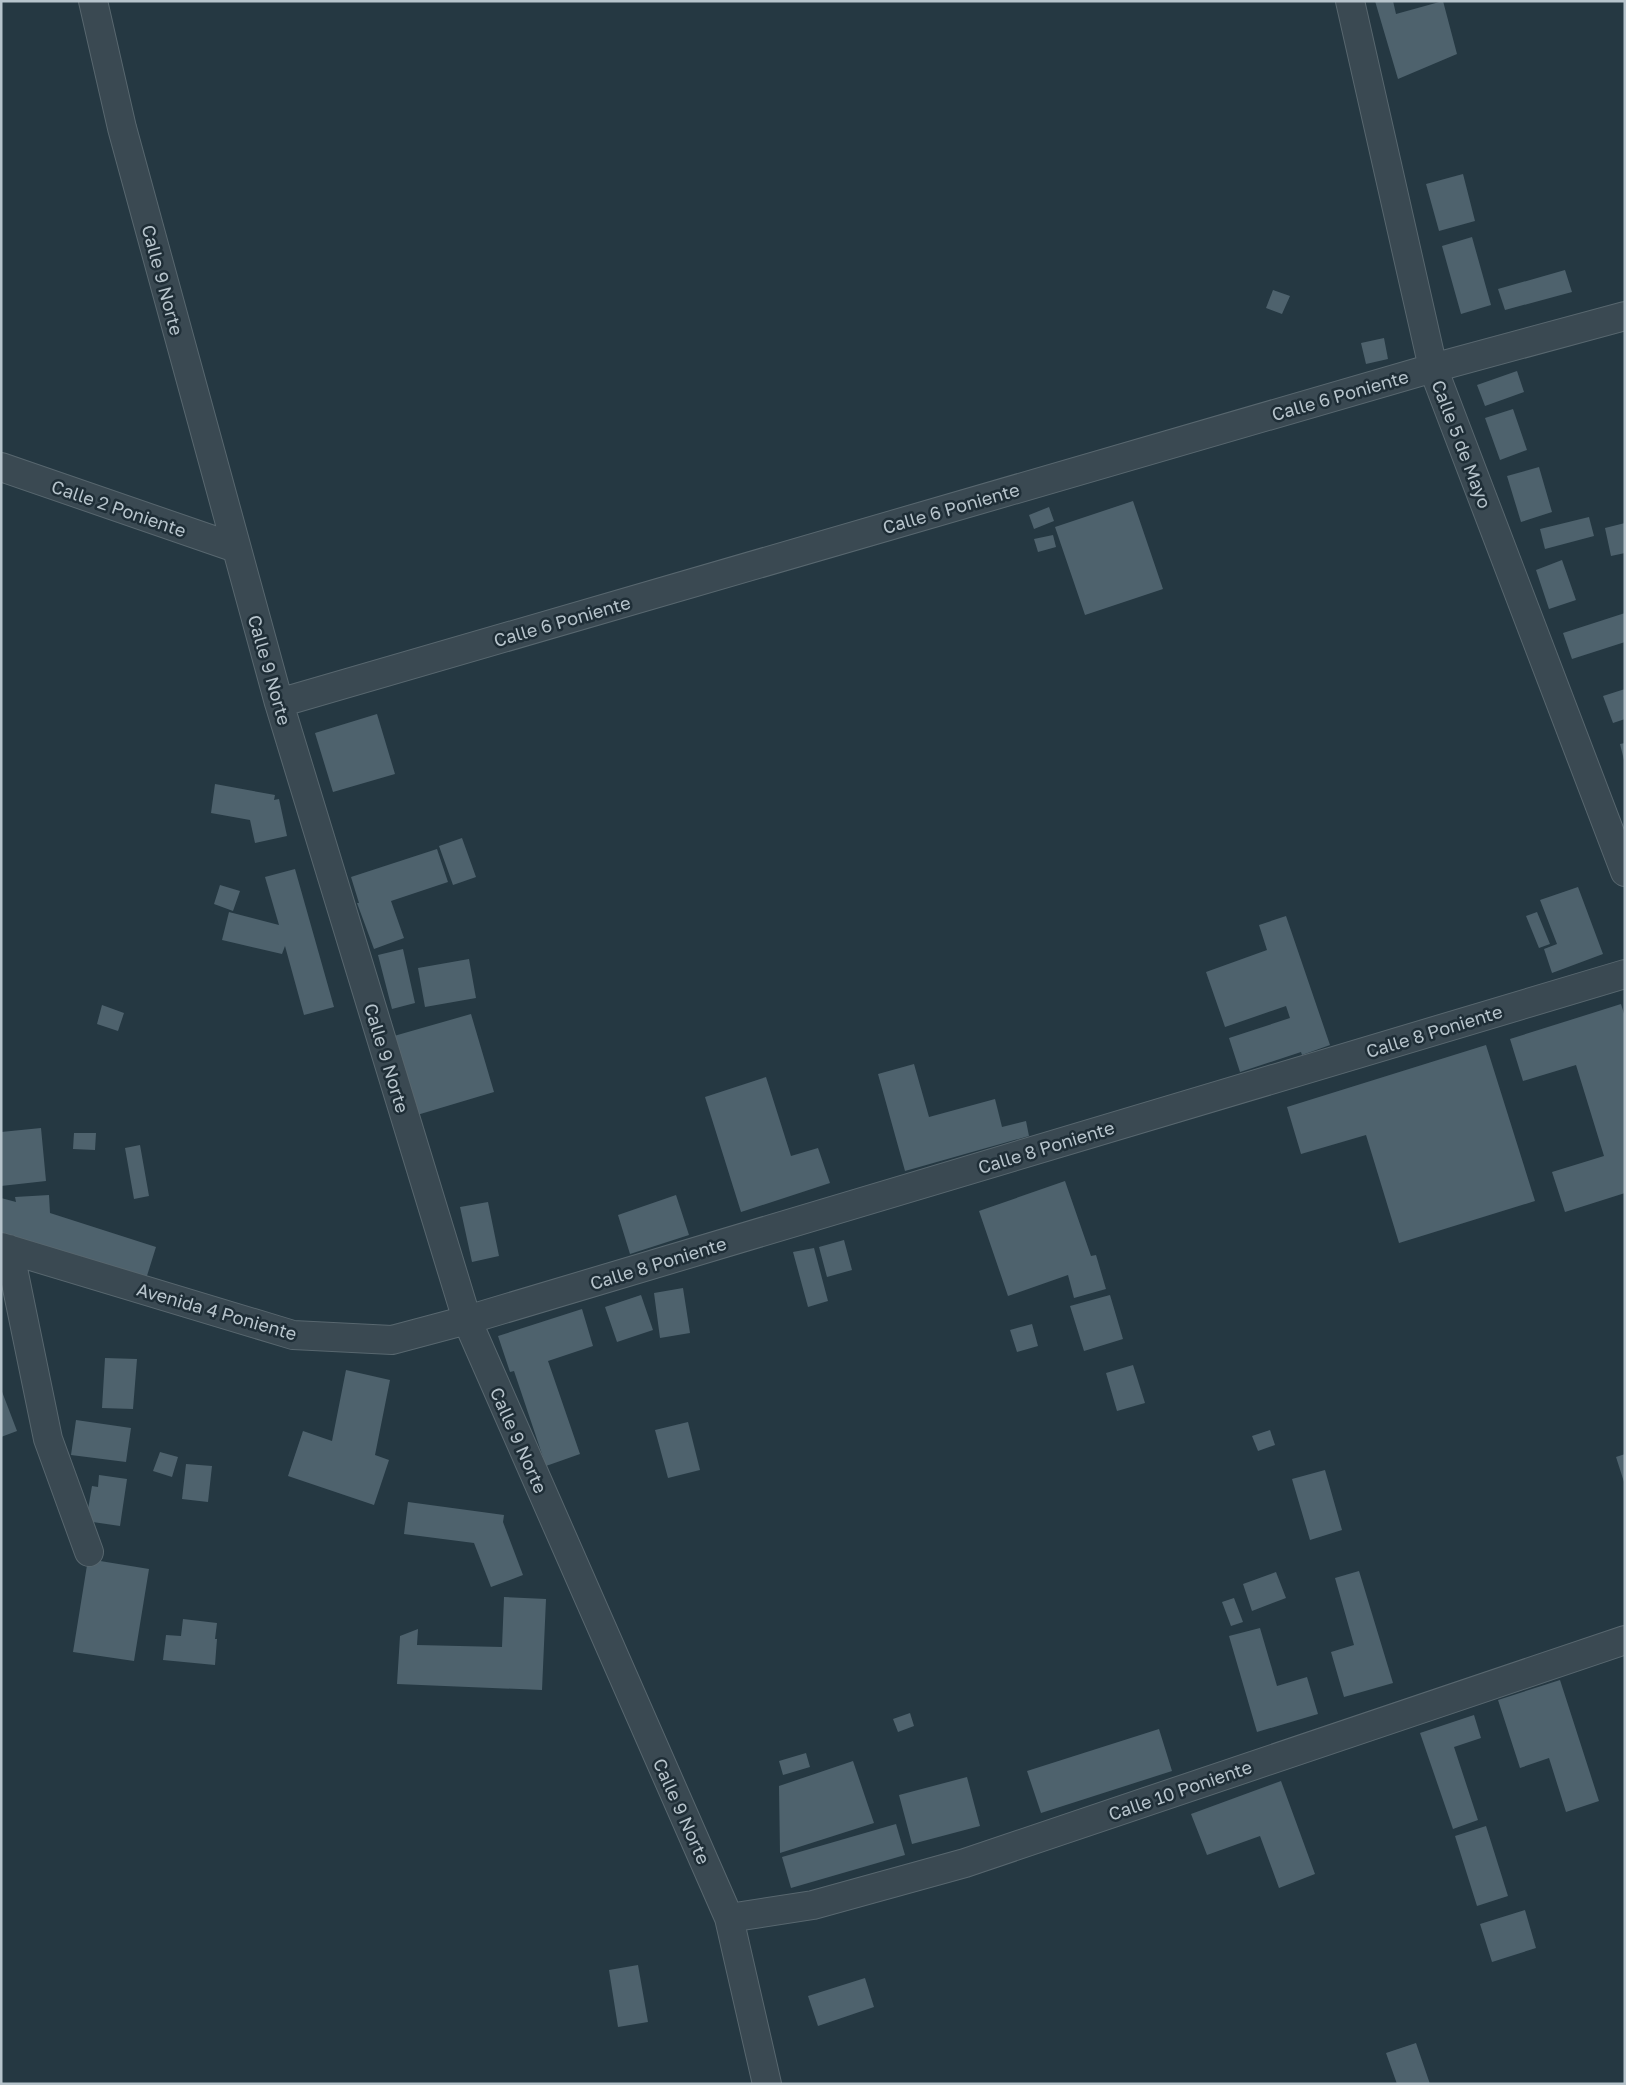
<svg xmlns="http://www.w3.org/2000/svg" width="1626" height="2085" viewBox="0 0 1626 2085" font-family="'Golos Text',sans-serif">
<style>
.building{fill:#4e626d}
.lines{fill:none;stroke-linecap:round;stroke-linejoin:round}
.minor-casing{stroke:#58676f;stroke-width:30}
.minor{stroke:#3a4952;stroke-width:28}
.labels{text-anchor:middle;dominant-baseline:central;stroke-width:5;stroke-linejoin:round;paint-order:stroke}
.street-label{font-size:18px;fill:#b7c4cc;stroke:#1f2e37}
</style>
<rect width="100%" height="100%" fill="#253842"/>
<path class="building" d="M1375,1H1393L1396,14L1443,1L1457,54L1398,79Z
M1463,174L1475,221L1439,231L1426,184Z
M1472,237L1491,305L1461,314L1442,246Z
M1565,270L1572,292L1505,310L1498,289Z
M1273,290L1290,296L1282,314L1266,308Z
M1384,338L1388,359L1366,364L1361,343Z
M1517,371L1524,392L1485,406L1477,385Z
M1513,409L1527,450L1500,460L1485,418Z
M1539,467L1552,512L1521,522L1507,476Z
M1133,501L1163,589L1085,615L1055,527Z
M1049,507L1054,521L1034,529L1029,515Z
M1589,517L1594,536L1545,549L1540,529Z
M1625,523V553L1611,556L1605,528Z
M1053,535L1056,547L1038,552L1034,539Z
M1562,560L1576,600L1549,609L1536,570Z
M1625,613V642L1572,659L1563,633Z
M1625,689V719L1613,723L1603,696Z
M377,714L395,774L333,792L315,733Z
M1625,743V760H1624L1620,744Z
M215,784L275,795L274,800L279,799L287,836L255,843L250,820L211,813Z
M462,838L476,877L453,885L439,846Z
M437,849L448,882L391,901L404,938L374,949L357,903H359L351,877Z
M295,869L334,1007L304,1015L285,946L282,954L222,940L229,912L279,925L265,877Z
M220,885L240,891L233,911L214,904Z
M1578,887L1603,954L1552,973L1544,949L1557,944L1540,900Z
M1537,912L1550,944L1539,948L1526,916Z
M1286,916L1330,1045L1302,1055L1301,1052L1240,1072L1229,1038L1290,1018L1286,1006L1225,1027L1206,972L1267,950L1259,925Z
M403,949L415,1003L392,1009L378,955Z
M469,959L476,998L425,1007L418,968Z
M1621,1004L1625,1017V1193L1565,1212L1552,1172L1604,1156L1576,1065L1523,1081L1510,1039Z
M102,1005L124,1013L118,1031L97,1024Z
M471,1014L494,1092L417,1115L394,1036Z
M1486,1045L1535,1201L1399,1243L1366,1135L1301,1154L1287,1107Z
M914,1064L929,1117L995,1099L1002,1127L1026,1121L1029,1136L905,1171L878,1074Z
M766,1077L791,1156L818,1148L830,1183L741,1212L705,1097Z
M41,1128L46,1181L1,1186V1132Z
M74,1133H96L95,1150L73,1149Z
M140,1145L149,1196L134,1199L125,1148Z
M1065,1181L1091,1256L1096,1255L1106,1289L1074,1298L1068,1275L1008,1296L979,1211Z
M49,1195L50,1213L156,1247L146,1279L1,1233V1198L16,1202L15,1197Z
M676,1195L689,1235L630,1254L618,1215Z
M488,1202L499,1256L472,1262L460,1207Z
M844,1240L852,1270L827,1277L819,1247Z
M814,1248L828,1301L808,1307L793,1252Z
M683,1288L690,1333L660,1338L654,1293Z
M641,1295L653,1330L617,1342L605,1307Z
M1110,1295L1123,1339L1084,1351L1070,1306Z
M582,1309L593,1346L548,1361L580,1454L546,1466L514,1371L510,1372L498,1336Z
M1032,1324L1038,1346L1017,1352L1010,1330Z
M105,1358L137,1359L133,1409L102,1408Z
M1133,1365L1145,1403L1117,1411L1106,1373Z
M346,1370L390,1380L375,1455L389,1460L374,1505L288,1476L303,1431L332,1441Z
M1,1389L17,1431L1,1437Z
M76,1420L131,1428L126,1462L71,1455Z
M688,1422L700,1470L668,1478L655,1430Z
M1270,1430L1275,1445L1258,1451L1252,1436Z
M160,1452L178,1457L172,1477L153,1471Z
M1625,1454V1482H1624L1616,1457Z
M186,1464L212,1466L208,1502L182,1499Z
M1325,1470L1342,1530L1310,1540L1292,1479Z
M99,1475L127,1479L120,1526L86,1521L92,1486L98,1487Z
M408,1502L504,1515L503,1522L523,1575L491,1587L474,1543L404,1534Z
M88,1559L149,1569L134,1661L73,1652Z
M1359,1571L1393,1683L1344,1697L1331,1652L1354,1645L1335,1578Z
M1276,1572L1286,1598L1252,1611L1243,1584Z
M504,1597L546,1599L542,1690L397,1684L400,1636L418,1629L417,1645L502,1647Z
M1234,1598L1243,1622L1231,1626L1222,1602Z
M183,1619L217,1623L215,1639H217L215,1665L163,1660L166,1635L181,1636Z
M1260,1628L1277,1686L1307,1677L1318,1714L1257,1732L1229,1636Z
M1560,1680L1599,1801L1566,1812L1549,1758L1520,1768L1498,1700Z
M910,1713L914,1726L898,1732L893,1719Z
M1474,1715L1481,1738L1454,1747L1478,1820L1453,1829L1420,1733Z
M1159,1729L1172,1771L1041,1813L1027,1771Z
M806,1753L810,1767L783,1775L779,1761Z
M853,1761L874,1823L780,1853L779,1786Z
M967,1777L980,1826L912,1844L899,1795Z
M1281,1781L1315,1874L1279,1888L1260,1836L1207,1855L1191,1814Z
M896,1824L905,1855L791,1888L782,1857Z
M1486,1826L1508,1896L1477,1906L1455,1836Z
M1525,1910L1536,1948L1492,1962L1480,1924Z
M638,1965L648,2022L618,2027L609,1970Z
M865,1978L874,2007L818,2026L808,1996Z
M1416,2043L1430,2084H1397L1386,2053Z"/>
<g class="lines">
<defs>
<path id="minor" d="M93,1L122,128L279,703L467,1320L729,1918L767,2084
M1350,1L1433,368L1625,872
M1,467L236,548
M279,703L1433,368L1625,316
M1,1247L293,1335L392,1340L467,1320L1625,974
M9,1249L48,1439L89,1552
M729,1918L813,1905L965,1863L1625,1640"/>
</defs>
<use href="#minor" class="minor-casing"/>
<use href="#minor" class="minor"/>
</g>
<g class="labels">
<g class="street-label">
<text transform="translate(163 280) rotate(75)">Calle 9 Norte</text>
<text transform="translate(1340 395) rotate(-16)">Calle 6 Poniente</text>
<text transform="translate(1462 444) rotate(69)">Calle 5 de Mayo</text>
<text transform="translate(119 508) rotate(19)">Calle 2 Poniente</text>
<text transform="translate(951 508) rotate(-16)">Calle 6 Poniente</text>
<text transform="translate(562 621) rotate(-16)">Calle 6 Poniente</text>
<text transform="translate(270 670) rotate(74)">Calle 9 Norte</text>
<text transform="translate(1434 1031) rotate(-17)">Calle 8 Poniente</text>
<text transform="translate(387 1058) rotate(73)">Calle 9 Norte</text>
<text transform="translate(1046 1147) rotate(-17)">Calle 8 Poniente</text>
<text transform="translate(658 1263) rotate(-17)">Calle 8 Poniente</text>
<text transform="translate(217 1311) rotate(16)">Avenida 4 Poniente</text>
<text transform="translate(519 1440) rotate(66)">Calle 9 Norte</text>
<text transform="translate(1180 1790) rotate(-19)">Calle 10 Poniente</text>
<text transform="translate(682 1811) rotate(66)">Calle 9 Norte</text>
</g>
</g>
<rect width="1626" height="2085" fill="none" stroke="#b7c4cc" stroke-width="5"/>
</svg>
